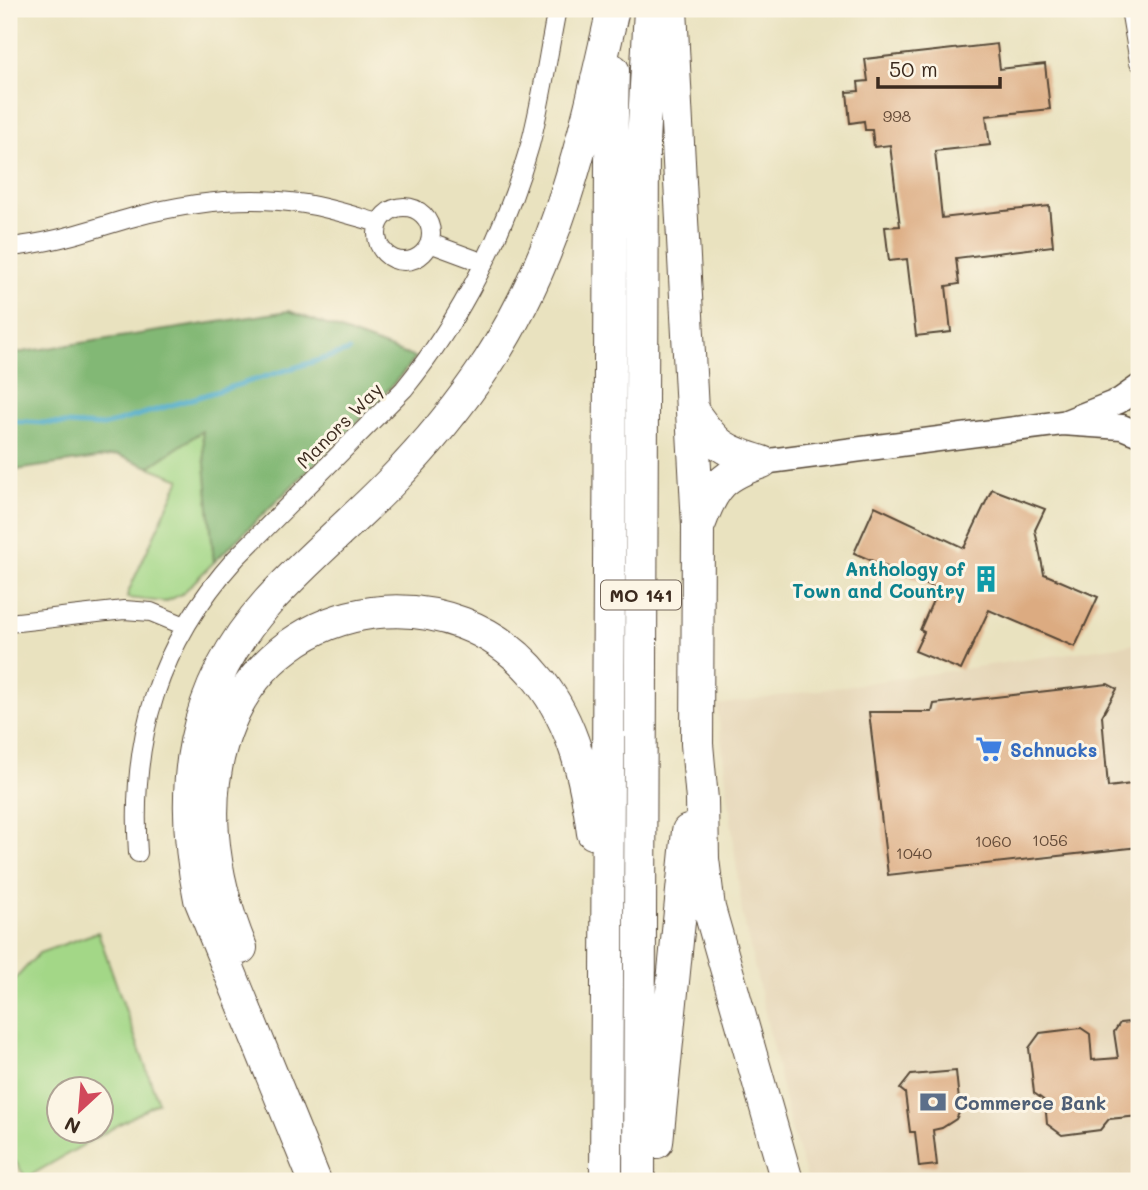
<svg xmlns="http://www.w3.org/2000/svg" width="1148" height="1190" viewBox="0 0 1148 1190" font-family="Mali,sans-serif">
<style>
.built{fill:#e5d6b7}
.green{fill:#a3d787;stroke:#6f8052;stroke-width:2;fill-rule:evenodd}
.forest{fill:#82b874;stroke:#5e7149;stroke-width:2}
.lines{fill:none;stroke-linecap:round;stroke-linejoin:round}
.stream{stroke:#4caaca;stroke-width:5}
.building{fill:#dcab81}
.street-casing{stroke:#554636;stroke-width:20}
.secondary-casing{stroke:#554636;stroke-width:27}
.highway-casing{stroke:#554636;stroke-width:34}
.street{stroke:#fff;stroke-width:18}
.secondary{stroke:#fff;stroke-width:24}
.highway{stroke:#fff;stroke-width:32}
.labels{text-anchor:middle;dominant-baseline:central;stroke-width:6;stroke-linejoin:round;paint-order:stroke}
.number-label{font-size:16px;fill:#634a37}
.shield{fill:#fcf5e5;stroke:#75675a;stroke-width:2}
.shield-label{font-size:18px;font-weight:bold;fill:#3b2a1e}
.street-label{font-size:19px;fill:#3b2a1e;stroke:#fcf5e5}
.culture-label{font-size:19px;font-weight:bold;fill:#0d838f;stroke:#fcf5e5;text-anchor:end}
.shop-label{font-size:19px;font-weight:bold;fill:#366cbe;stroke:#fcf5e5;text-anchor:start}
.service-label{font-size:19px;font-weight:bold;fill:#4e5e75;stroke:#fcf5e5;text-anchor:start}
</style>
<rect width="100%" height="100%" fill="#fcf5e5"/>
<filter id="ink" filterUnits="userSpaceOnUse"><feTurbulence type="fractalNoise" baseFrequency=".0143" numOctaves="2"/><feDisplacementMap in="SourceGraphic" scale="14" xChannelSelector="R" yChannelSelector="G"/><feConvolveMatrix kernelMatrix="1 2 1 2 8 2 1 2 1" color-interpolation-filters="sRGB"/></filter>
<filter id="wash" filterUnits="userSpaceOnUse"><feTurbulence type="fractalNoise" baseFrequency=".00686" numOctaves="4" result="noise"/><feDisplacementMap in="SourceGraphic" scale="28" xChannelSelector="R" yChannelSelector="G"/><feGaussianBlur stdDeviation="1.57" result="paint"/><feColorMatrix in="noise" values="0 0 0 0 0 0 0 0 0 0 0 0 0 0 0 0 0 1.4 0 .05"/><feComposite in="paint" operator="in"/></filter>
<g filter="url(#wash)">
<rect width="100%" height="100%" fill="#e9e2bf"/>
<path class="built" d="M1139,643V1181H808L791,1128L742,912L717,705Z"/>
<path class="green" d="M202,431L214,562L182,594L165,602L127,598L129,590L180,479L149,467Z
M98,932L158,1102L26,1178L9,1152V992L16,978L39,953ZM60,1088H102V1130H60Z"/>
<path class="forest" d="M289,311L416,358L374,406L214,562L202,431L149,467L118,455L9,471V354Z"/>
<g class="lines">
<path class="stream" d="M9,421L103,426L349,351"/>
</g>
<g id="blocks">
<path class="building" d="M997,44L1000,69L1045,64L1050,109L986,116L990,145L935,151L942,218L1049,206L1053,246L956,258L959,284L946,286L951,332L916,336L907,259L889,261L885,227L900,226L890,145L874,147L872,130H865L864,121L850,123L847,92L859,91L858,82L868,81L865,59Z
M992,489L1045,509L1035,530L1044,574L1098,597L1075,647L989,610L961,670L915,651L924,632L920,630L938,589L854,553L875,506L964,548Z
M1108,684L1117,689L1102,716L1108,787L1139,783V847L888,875L869,712H932L934,704Z
M1139,1021V1116L1109,1119L1100,1130L1062,1135L1047,1124L1045,1101L1034,1093L1029,1048L1040,1033L1081,1028L1090,1034L1092,1060L1118,1058L1114,1032L1120,1023Z
M956,1071L960,1111L956,1119L942,1128L933,1130L937,1165L919,1167L915,1132H910L905,1093L900,1089L911,1075Z"/>
</g>
</g>
<g filter="url(#ink)">
<use href="#blocks" fill-opacity="0" stroke="#554636" stroke-width="2"/>
<g class="lines">
<defs>
<path id="street" d="M1130,9L1139,62
M377 234a27 27 0 1 1 54 0a27 27 0 1 1-54 0Z
M430,243L484,263
M9,247C55,243 91,229 134,217C190,202 248,195 305,204C330,208 354,216 378,223
M9,623L124,610L151,612L185,626
M138,853C130,737 159,644 236,558L404,389C460,320 506,231 530,145C542,100 548,54 557,9"/>
<path id="secondary" d="M1066,422L1119,401L1139,387
M762,462L1062,423L1122,427L1139,434"/>
<path id="highway" d="M671,9L698,526L697,744L702,800L703,859L709,908L787,1181
M693,412C717,446 722,450 762,462
M700,523C714,485 723,475 762,462
M241,948C212,877 199,794 230,721C282,594 455,573 539,680C574,724 586,779 593,833
M657,1142L688,831
M315,1181L200,899C177,788 190,689 268,602C306,560 350,524 389,484C426,446 460,405 489,361C560,252 585,134 613,9
M606,1181L611,159L613,70
M639,1181L643,143L650,9"/>
</defs>
<use href="#street" class="street-casing"/>
<use href="#secondary" class="secondary-casing"/>
<use href="#highway" class="highway-casing"/>
<use href="#street" class="street"/>
<use href="#secondary" class="secondary"/>
<use href="#highway" class="highway"/>
</g>
</g>
<defs>
<symbol id="building-bare" viewBox="-9 -9 18 18"><path d="M-4-6H4V6H1V3H-1V6H-4ZM-2.5-4.3h1.7v1.8h-1.7ZM.8-4.3h1.7v1.8H.8ZM-2.5-1h1.7V.8h-1.7ZM.8-1h1.7V.8H.8Z" fill="#0f9aa8" stroke="#fcf5e5" stroke-width="2.5" paint-order="stroke"/></symbol>
<symbol id="supermarket-bare" viewBox="-9 -9 18 18"><path d="M-6-5.5h2.5l.6 2H6L4.5 2H-2.5L-4.4-4H-6ZM-1.5 3.2a1.3 1.3 0 1 0 .1 0ZM3 3.2a1.3 1.3 0 1 0 .1 0Z" fill="#3f7fe0" stroke="#fcf5e5" stroke-width="2.5" paint-order="stroke"/></symbol>
<symbol id="bank-bare" viewBox="-9 -9 18 18"><path d="M-6-4H6V4H-6ZM0-2.3a2.3 2.3 0 1 0 0 4.6a2.3 2.3 0 1 0 0-4.6Z" fill="#5c6f8a" stroke="#fcf5e5" stroke-width="2.5" paint-order="stroke"/></symbol>
</defs>
<g fill-rule="evenodd">
<use href="#building-bare" x="967" y="560" width="38" height="38"/>
<use href="#supermarket-bare" x="970" y="730" width="38" height="38"/>
<use href="#bank-bare" x="914" y="1083" width="38" height="38"/>
</g>
<g class="labels">
<g class="number-label">
<text x="897" y="115">998</text>
<text x="1050" y="839">1056</text>
<text x="993" y="840">1060</text>
<text x="914" y="852">1040</text>
</g>
<rect class="shield" x="601" y="580.5" width="80" height="29" rx="5"/>
<g class="shield-label">
<text x="641" y="595">MO 141</text>
</g>
<g class="street-label">
<text transform="translate(339 425) rotate(-45)">Manors Way</text>
</g>
<g class="culture-label">
<text x="965" y="568">Anthology of<tspan x="965" dy="22">Town and Country</tspan></text>
</g>
<g class="shop-label">
<text x="1010" y="749">Schnucks</text>
</g>
<g class="service-label">
<text x="954" y="1102">Commerce Bank</text>
</g>
</g>
<rect width="1148" height="1190" fill="none" stroke="#fcf5e5" stroke-width="35"/>
<g transform="translate(80 1110) rotate(206)"><circle r="33" fill="#fcf5e5" stroke="#afa495" stroke-width="2"/>
<path d="M0-5L12 26L0 18L-12 26Z" fill="#d1495b"/>
<text y="-10" font-size="19" font-weight="bold" text-anchor="middle" fill="#3b2a1e">N</text>
</g>
<path d="M878 77v10h122v-10" fill="none" stroke="#3b2a1e" stroke-width="3.5"/>
<text x="889" y="77" font-size="21" fill="#3b2a1e" stroke="#fcf5e5" stroke-width="5" paint-order="stroke">50 m</text>
</svg>
